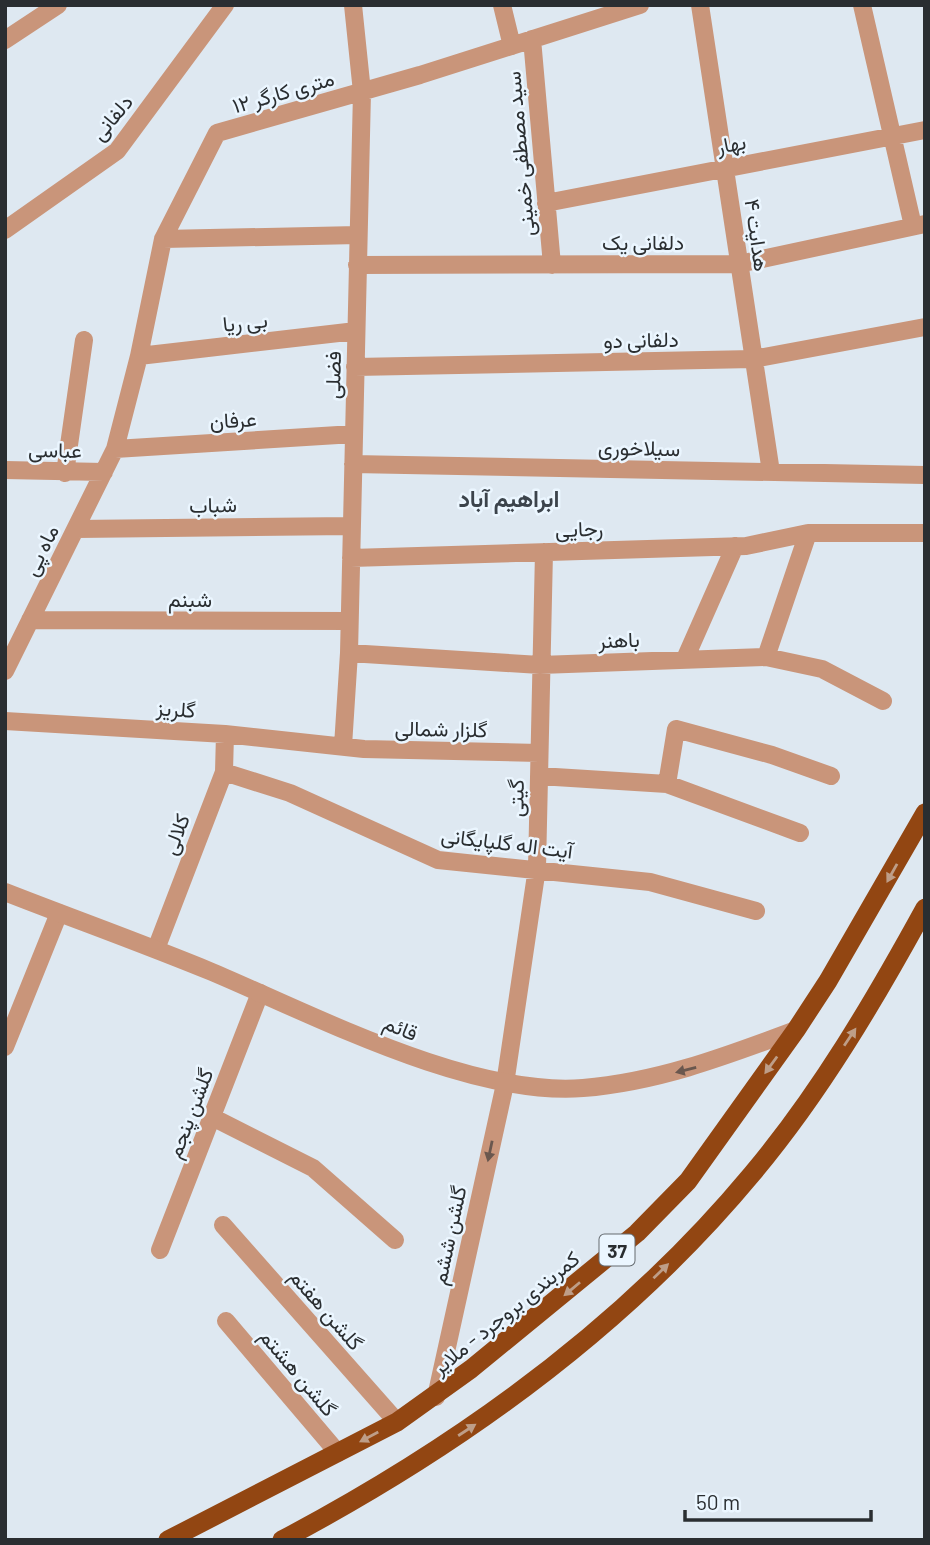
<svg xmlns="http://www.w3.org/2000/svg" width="930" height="1545" viewBox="0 0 930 1545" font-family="Barlow,Vazirmatn,sans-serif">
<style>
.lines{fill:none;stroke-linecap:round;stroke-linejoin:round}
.minor{stroke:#c9957a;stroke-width:18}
.tertiary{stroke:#c9957a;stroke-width:18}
.trunk{stroke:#924612;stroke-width:19}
.oneway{fill:#be9e88}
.oneway2{fill:#6a574e}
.labels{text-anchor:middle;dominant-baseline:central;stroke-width:5;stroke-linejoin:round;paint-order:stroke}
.shield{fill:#ebf6ff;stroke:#646a6f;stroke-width:2}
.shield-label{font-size:19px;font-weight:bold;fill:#2a2e31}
.street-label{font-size:21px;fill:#2a2e31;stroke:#ebf6ff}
.neighbourhood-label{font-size:23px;font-weight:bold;fill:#3c444c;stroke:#ebf6ff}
</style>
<rect width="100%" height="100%" fill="#dee8f1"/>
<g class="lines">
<path class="minor" d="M502,5L512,46
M700,5L771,472
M862,5L913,226
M532,39L552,265
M5,40L58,5
M546,203L925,130
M5,230L117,151L225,5
M163,239L358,235
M357,265L739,264L925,224
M139,356L356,331
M355,367L753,359L925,327
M115,449L354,434
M353,464L925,475
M5,470L104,472
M65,473L84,340
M76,529L351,526
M351,558L746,546L808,533
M30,620L349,621
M349,653L540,665L766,657L822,669L883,701
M766,657L808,533H925
M685,659L735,546
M5,671L115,449L139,356L163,239L217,133L420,75L640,5
M5,721L225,734L364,749L539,753
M343,746L349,653L362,92L353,5
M224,772L290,793L438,860L650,882L756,911
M539,776L667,784L800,833
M667,784L676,729L772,755L831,776
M156,949L224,772L225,734
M5,1047L59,913
M505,1084L537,868L544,552
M212,1117L313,1168L395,1240
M223,1225L397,1422
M160,1250L260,993
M226,1321L338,1453"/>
<path class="tertiary" d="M5,892C74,919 144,944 212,972C316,1016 470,1097 583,1088C658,1082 726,1056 796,1030
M436,1397L505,1084"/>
<path class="trunk" d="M168,1540L397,1422L471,1369L637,1233L688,1181L796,1030L828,981L925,813
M282,1540C458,1447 624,1328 752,1174C820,1093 874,1001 925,908"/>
</g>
<defs><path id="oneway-solid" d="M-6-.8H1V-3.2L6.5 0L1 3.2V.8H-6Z" transform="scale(1.75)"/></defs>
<g class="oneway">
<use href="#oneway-solid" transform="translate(892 873) rotate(119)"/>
<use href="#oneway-solid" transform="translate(850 1037) rotate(-56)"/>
<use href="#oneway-solid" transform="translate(771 1065) rotate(126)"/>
<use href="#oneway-solid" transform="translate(661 1271) rotate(-44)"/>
<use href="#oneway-solid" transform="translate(572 1289) rotate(140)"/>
<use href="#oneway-solid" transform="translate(467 1430) rotate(-33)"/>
<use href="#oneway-solid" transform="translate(369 1437) rotate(152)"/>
</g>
<g class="oneway2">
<use href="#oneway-solid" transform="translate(686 1070) rotate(166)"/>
<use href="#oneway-solid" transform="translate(490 1151) rotate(102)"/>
</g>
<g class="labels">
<rect class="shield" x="599.5" y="1234.5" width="35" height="31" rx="5"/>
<g class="shield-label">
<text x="617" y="1250">37</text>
</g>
<g class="street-label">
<text transform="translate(283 91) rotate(-16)">۱۲ متری کارگر</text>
<text transform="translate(111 117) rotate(-50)">دلفانی</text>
<text transform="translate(731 143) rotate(-11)">بهار</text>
<text transform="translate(519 154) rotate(-95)">سید مصطفی خمینی</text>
<text transform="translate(758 235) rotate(82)">هدایت ۴</text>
<text x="643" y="241">دلفانی یک</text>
<text transform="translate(245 321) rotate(-6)">بی ریا</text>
<text transform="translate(641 339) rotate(-1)">دلفانی دو</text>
<text transform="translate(332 375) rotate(-89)">فضلی</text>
<text transform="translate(233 419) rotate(-3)">عرفان</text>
<text transform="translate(639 447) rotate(1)">سیلاخوری</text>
<text transform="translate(55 449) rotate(1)">عباسی</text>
<text transform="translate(213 504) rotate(-1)">شباب</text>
<text transform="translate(579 528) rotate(-2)">رجایی</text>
<text transform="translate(40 550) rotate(-64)">ماه پی</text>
<text x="190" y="598">شبنم</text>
<text transform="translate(619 639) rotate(-2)">باهنر</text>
<text transform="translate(176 708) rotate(4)">گلریز</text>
<text transform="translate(441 728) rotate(1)">گلزار شمالی</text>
<text transform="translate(515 798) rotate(-89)">گیتی</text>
<text transform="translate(175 834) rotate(-69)">کلالی</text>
<text transform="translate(507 842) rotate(7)">آیت اله گلپایگانی</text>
<text transform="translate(401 1027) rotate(22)">قائم</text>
<text transform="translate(189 1113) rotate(-69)">گلشن پنجم</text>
<text transform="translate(448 1235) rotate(-78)">گلشن ششم</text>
<text transform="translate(327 1309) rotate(49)">گلشن هفتم</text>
<text transform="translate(505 1312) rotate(-39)">کمربندی بروجرد - ملایر</text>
<text transform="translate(299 1372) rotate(50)">گلشن هشتم</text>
</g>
<g class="neighbourhood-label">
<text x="509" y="498">ابراهیم آباد</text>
</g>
</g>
<rect width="930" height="1545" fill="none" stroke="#2a2e31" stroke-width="14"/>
<path d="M685 1510v10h186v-10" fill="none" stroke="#2a2e31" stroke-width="3.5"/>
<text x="696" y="1510" font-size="21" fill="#2a2e31" stroke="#ebf6ff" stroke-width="5" paint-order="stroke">50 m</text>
</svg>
